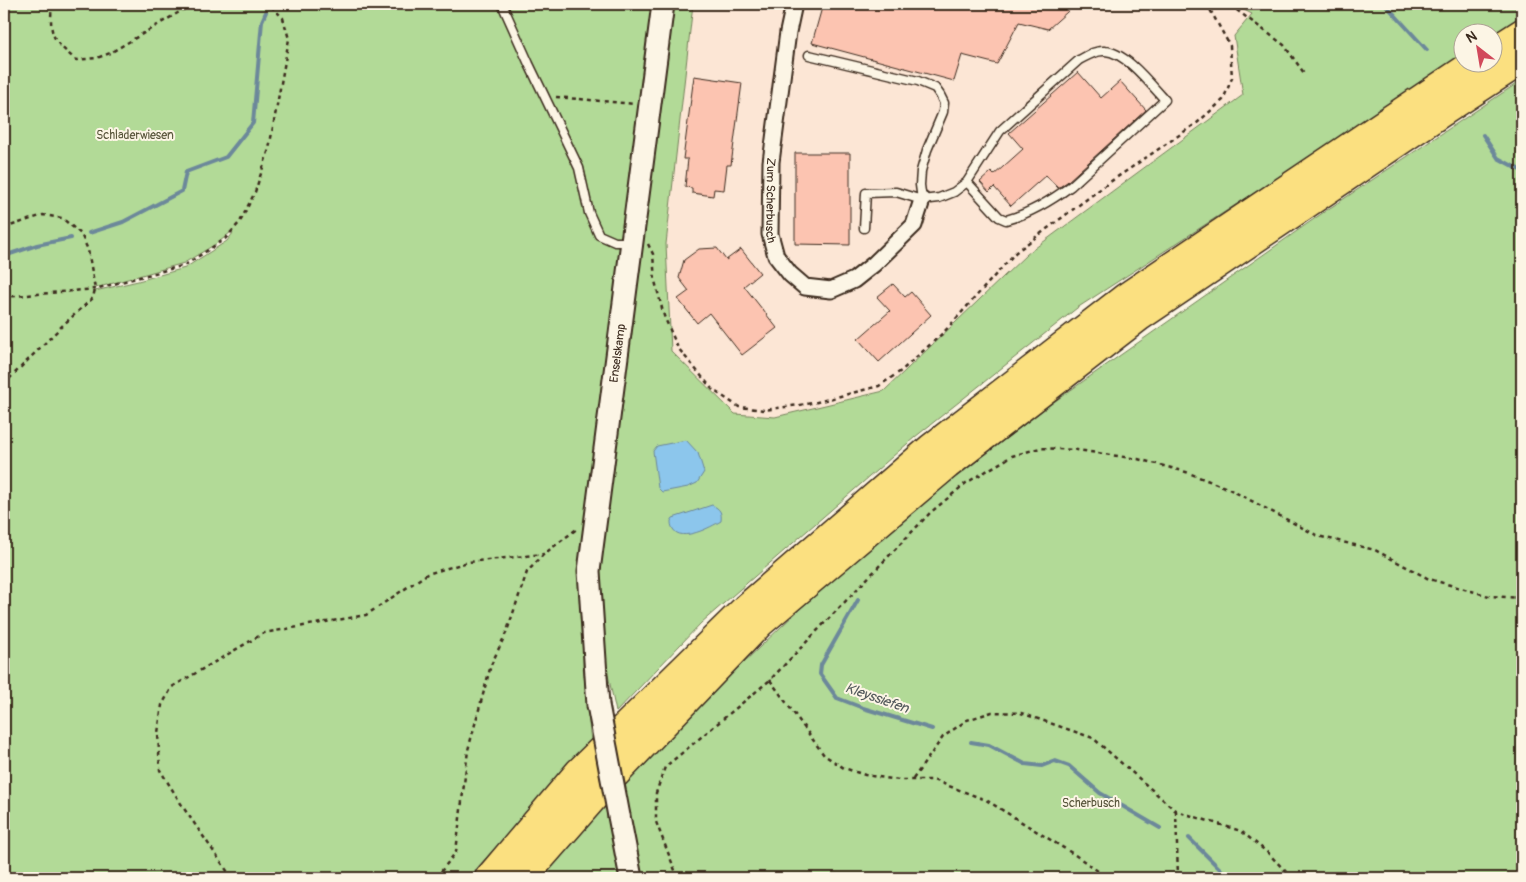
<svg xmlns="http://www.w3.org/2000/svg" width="1526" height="882" viewBox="0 0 1526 882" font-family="Pangolin,sans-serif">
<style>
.built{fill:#fce6d5}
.green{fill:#b2da97;stroke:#76825a;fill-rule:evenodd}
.water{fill:#8cc6ec;stroke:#6c889a}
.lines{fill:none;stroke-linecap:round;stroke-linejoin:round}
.stream{stroke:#6c889a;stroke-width:4}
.building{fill:#fcc4b1;stroke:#3b2a1e}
.lane-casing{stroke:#3b2a1e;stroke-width:11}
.street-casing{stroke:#3b2a1e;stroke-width:19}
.secondary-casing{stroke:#3b2a1e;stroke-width:25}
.highway-casing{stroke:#3b2a1e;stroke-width:31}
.path{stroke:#3b2a1e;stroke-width:2.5;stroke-dasharray:4 4;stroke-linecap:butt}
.lane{stroke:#fcf5e5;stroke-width:8}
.street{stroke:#fcf5e5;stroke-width:15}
.secondary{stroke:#fcf5e5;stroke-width:21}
.highway{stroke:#fbe080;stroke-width:28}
.secondary-bridge-casing{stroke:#3b2a1e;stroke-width:25;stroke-linecap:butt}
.secondary-bridge{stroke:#fcf5e5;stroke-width:21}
.labels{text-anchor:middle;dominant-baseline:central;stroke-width:4;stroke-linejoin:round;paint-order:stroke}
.park-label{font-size:12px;fill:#59563c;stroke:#fcf5e5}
.street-label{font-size:12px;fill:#3b2a1e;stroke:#fcf5e5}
.water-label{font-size:14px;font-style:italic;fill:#53595c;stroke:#fcf5e5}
</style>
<rect width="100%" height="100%" fill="#fcf5e5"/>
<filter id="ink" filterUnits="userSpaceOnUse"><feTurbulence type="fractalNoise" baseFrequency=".02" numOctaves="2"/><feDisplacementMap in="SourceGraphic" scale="10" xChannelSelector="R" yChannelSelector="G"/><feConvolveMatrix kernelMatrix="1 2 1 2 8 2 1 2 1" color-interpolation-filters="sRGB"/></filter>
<g filter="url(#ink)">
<path class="built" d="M693,4H1232L1252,14L1234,37L1243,95L1027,254L884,391L775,417L735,414L671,351L666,244Z"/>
<path class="green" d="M4,4H499L576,168L596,237L625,246L585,572L583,666L591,742L468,878H4ZM231,232L233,233L227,241L185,268L138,281L95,291L93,284L95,283L96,288L184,263L219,242Z
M505,4H656L624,239L613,238L601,231L592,211L584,168Z
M671,4H693L666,244L671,351L735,414L775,417L884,391L1027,254L1243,95L1234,36L1252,14L1232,4H1522V15L1494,34V32H1464L1463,54L1280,176L1077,308L915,437L701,623L616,712L604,656L600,564Z
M1522,80V878H533L605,794L802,607L919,506L1048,406L1324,212Z"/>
<path class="water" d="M686,440L698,453L704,472L697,483L688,487L662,492L658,488L653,451L657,446Z
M712,505C720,509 722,512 721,521C711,527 681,543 673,529C671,526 671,523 671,521L673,518Z"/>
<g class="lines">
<path class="stream" d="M1385,4L1427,50
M1483,135L1498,158L1522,171
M89,233L123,222L182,191L186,172L226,157L253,123L262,21L266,12
M4,256L37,245L71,238
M858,600L821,665L820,674L837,698L863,708L932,729
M971,742L989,745L1025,764L1042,766L1055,761L1069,766L1100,793L1160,828
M1189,838L1229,878"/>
</g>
<path class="building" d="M823,4H1076L1048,29L1019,22L997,64L962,55L954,81L812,43Z
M1078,72L1101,98L1120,81L1146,110L1067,182L1058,188L1046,175L1011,206L994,187L989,192L980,182L991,172L994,175L1023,149L1009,133Z
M694,76L742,83L731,165H727L724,190L714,189L713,196L692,193V188L685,187L688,159H683Z
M795,153H850V245L795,244Z
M717,248L726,260L741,249L760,273L744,286L777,328L742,355L709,313L697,323L678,299L689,291L679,278L684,260L699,249Z
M893,284L905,297L911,292L931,315L879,362L858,339L890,311L877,297Z"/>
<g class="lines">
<defs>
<path id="lane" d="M502,4L529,64L579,168L589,213L599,235L615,242H631
M809,55L918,81L935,88L940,95L944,103L943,112L927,150L921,171L920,185L922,200
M864,228L866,193L896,192L922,200L939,198L954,192L967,182L1000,131L1079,60C1087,56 1095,50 1105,51C1126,52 1151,85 1165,100L1071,186C1052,200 1029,214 1006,220L999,217L967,182"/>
<g id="street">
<path id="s1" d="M794,4L788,32L771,162L770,234L776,256L790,274L805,287L831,290L854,280L874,264L914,225L922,200"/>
</g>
<g id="secondary">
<path id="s2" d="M598,705L589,571L663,4"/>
<path d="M619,816L631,878"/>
</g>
<path id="highway" d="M1494,51L1522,33
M489,878L579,772L746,608L931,448L1126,297L1476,62
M523,878L600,790L760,623L947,465L1139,317L1441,113L1522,60"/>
</defs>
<use href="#lane" class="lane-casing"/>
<use href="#street" class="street-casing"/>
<use href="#secondary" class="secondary-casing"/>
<use href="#highway" class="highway-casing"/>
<path class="path" d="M52,4C49,35 52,40 76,60L97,58L110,53L193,4
M1222,4L1234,8L1284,45L1304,73
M556,97L635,104
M4,228L43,215L62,218L81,234L88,250L95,289L93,298L63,325L8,380L4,395
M648,244L653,254L655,281L664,316L678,348L713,390L739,407L764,410L813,403L879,386L901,371L944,332L1016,252L1107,184L1197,123L1223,100L1232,78L1230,46L1207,4
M4,297L95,289L185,265L225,239L240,222L255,192L269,149L289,39L283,18L269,4
M770,680L824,755L844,768L865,775L899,780H933L986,800L1075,855L1108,878
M913,779L943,737L967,720L992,712L1021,713L1093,738L1176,811
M232,878L185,810L160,770L158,733L162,705L172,687L264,633L366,615L427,574L468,562L544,554
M436,878L456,852L468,750L491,665L507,631L527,572L544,554L578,528
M661,878L676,874
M678,878L656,822V793L665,767L770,680L930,513L966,483L1012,456L1040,448L1077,450L1138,459L1186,472L1227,488L1318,536L1375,550L1429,579L1489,596L1522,598
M1178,878L1176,811L1241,831L1268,853L1292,878"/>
<use href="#lane" class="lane"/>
<use href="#street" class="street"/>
<use href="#secondary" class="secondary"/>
<use href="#highway" class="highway"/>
<defs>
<path id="secondary-bridge" d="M598,705L619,816"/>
</defs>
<use href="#secondary-bridge" class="secondary-bridge-casing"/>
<use href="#secondary-bridge" class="secondary-bridge"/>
</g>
</g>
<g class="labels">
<g class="park-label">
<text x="135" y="135">Schladerwiesen</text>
<text x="1091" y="803">Scherbusch</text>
</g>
<g class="street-label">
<text stroke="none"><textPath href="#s1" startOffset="198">Zum Scherbusch</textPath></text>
<text stroke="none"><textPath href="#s2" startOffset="354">Enselskamp</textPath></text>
</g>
<g class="water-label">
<text transform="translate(877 698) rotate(19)">Kleyssiefen</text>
</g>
</g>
<rect width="1526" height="882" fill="none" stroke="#fcf5e5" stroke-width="20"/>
<rect x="10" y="10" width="1506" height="862" fill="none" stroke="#3b2a1e" stroke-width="2" filter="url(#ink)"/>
<g transform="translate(1478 48) rotate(329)"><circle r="24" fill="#fcf5e5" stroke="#afa495"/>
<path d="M0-4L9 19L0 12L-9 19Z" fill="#d1495b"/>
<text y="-8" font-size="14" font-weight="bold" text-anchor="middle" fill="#3b2a1e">N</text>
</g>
</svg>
